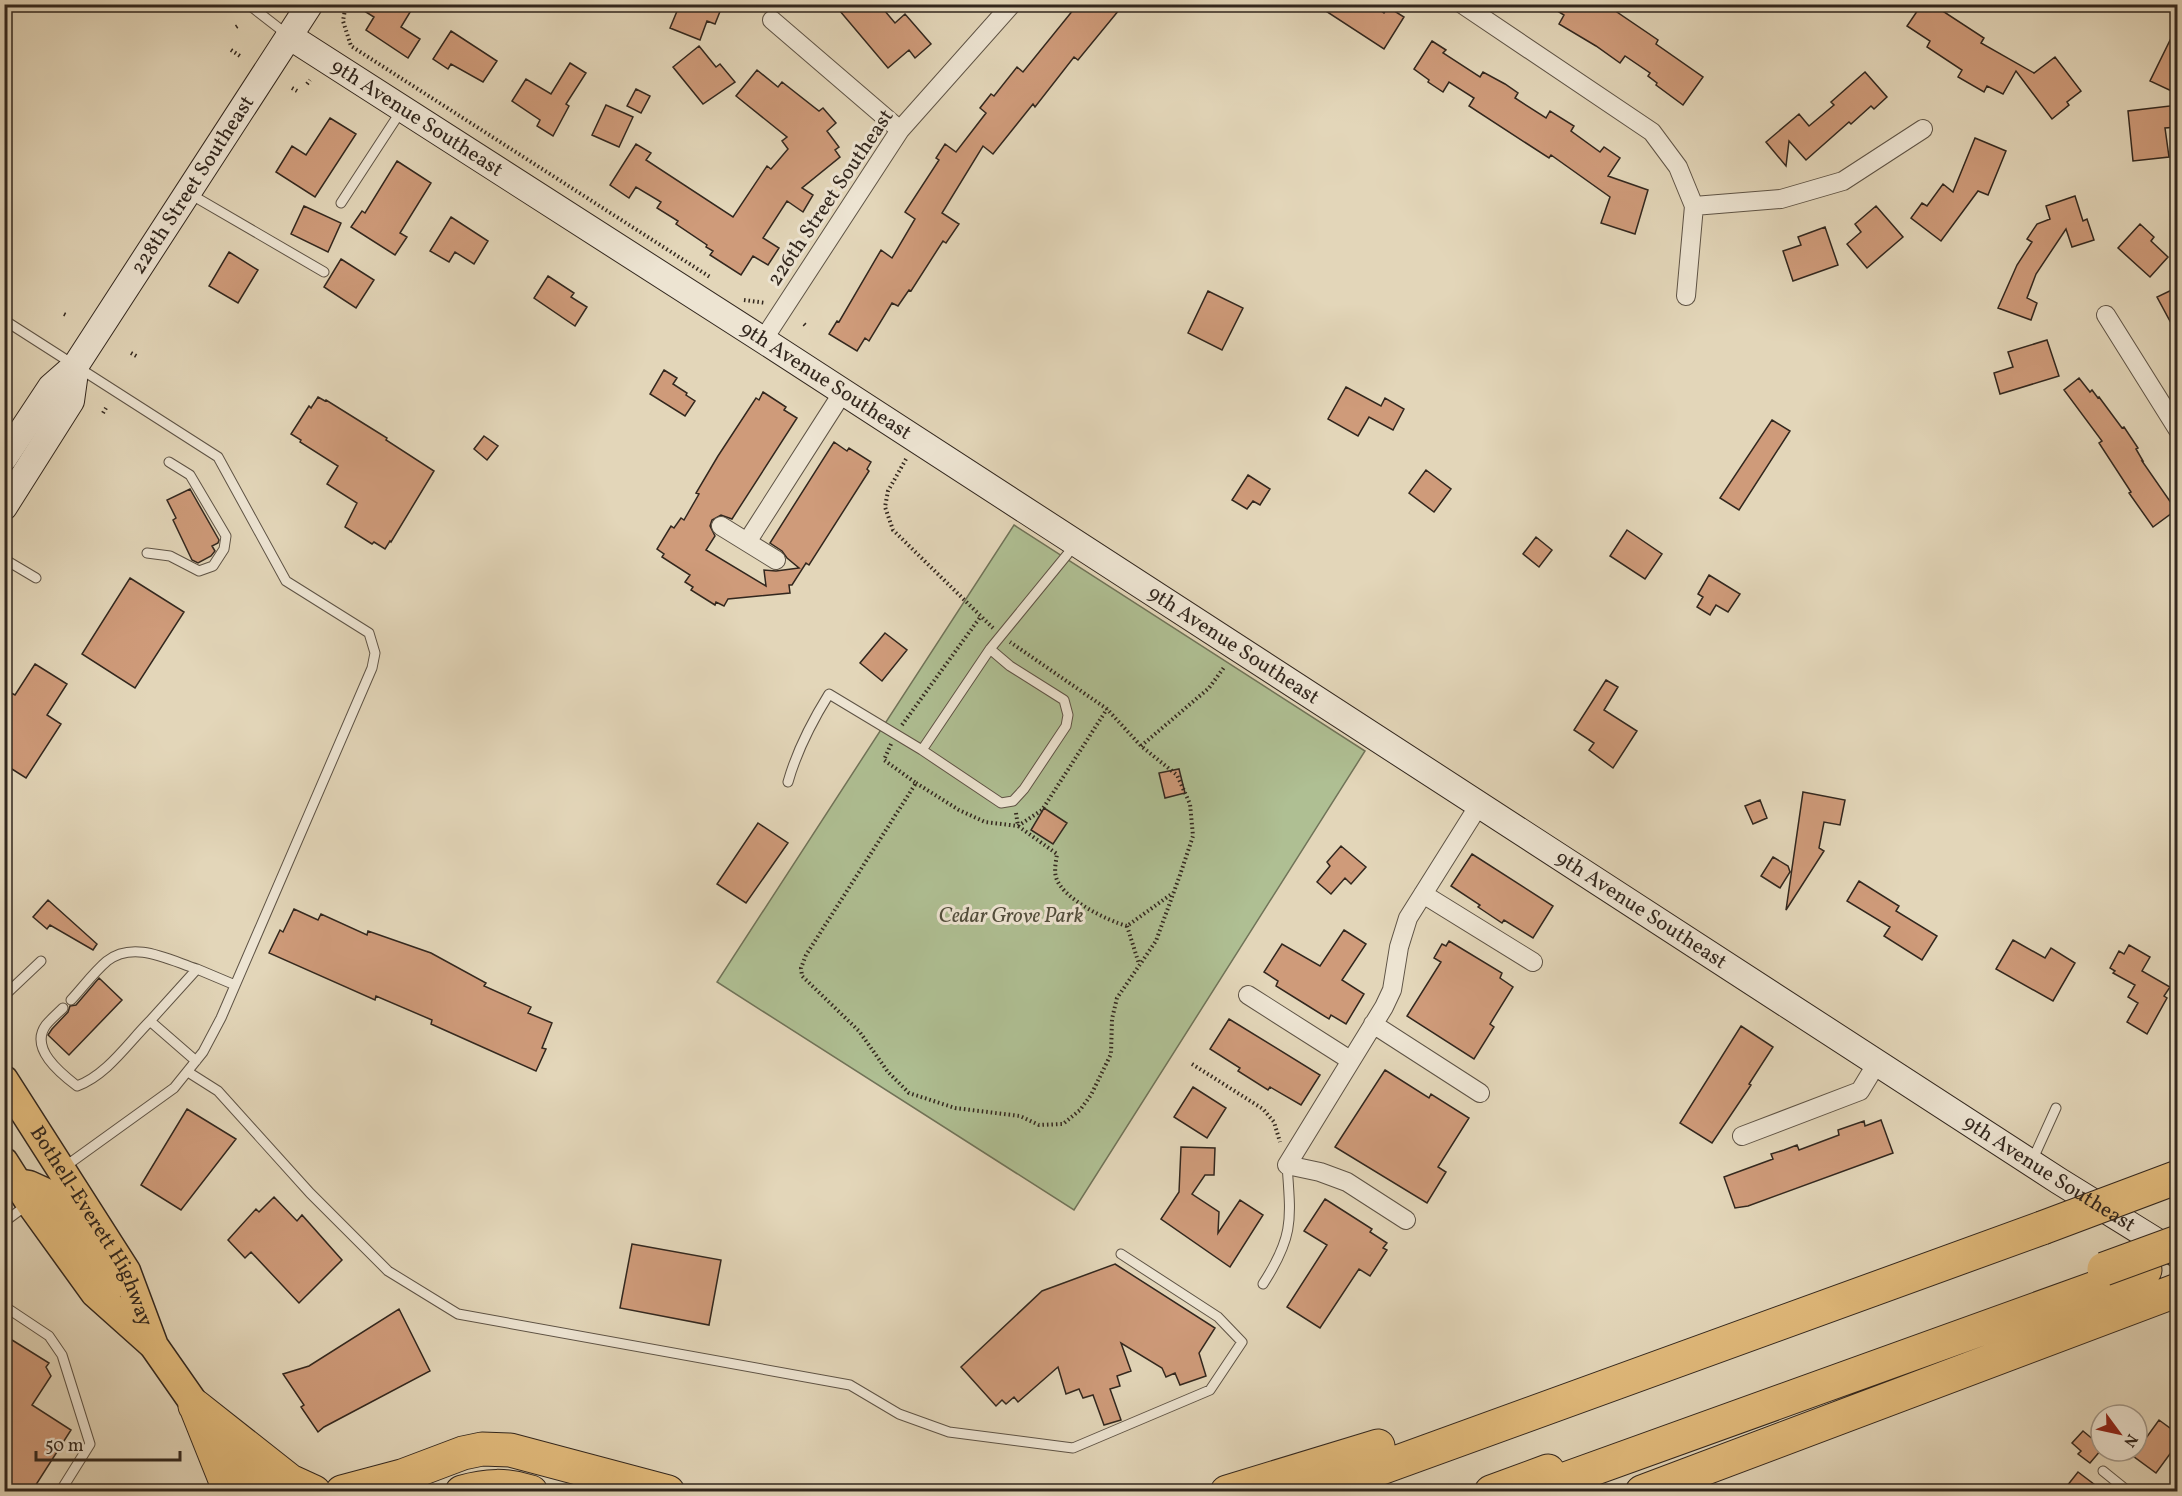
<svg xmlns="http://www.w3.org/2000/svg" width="2182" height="1496" viewBox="0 0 2182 1496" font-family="Vollkorn,serif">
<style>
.green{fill:#afbf93;stroke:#707358;stroke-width:1.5}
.building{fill:#cf9b7a;stroke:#32271e;stroke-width:1.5}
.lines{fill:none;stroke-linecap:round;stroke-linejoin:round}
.service-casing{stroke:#5e5345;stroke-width:11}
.minor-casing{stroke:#5e5345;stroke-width:20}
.secondary-casing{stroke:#32271e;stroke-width:28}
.primary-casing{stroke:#32271e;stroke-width:31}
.motorway-casing{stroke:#32271e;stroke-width:35}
.path{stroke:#32271e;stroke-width:4;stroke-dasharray:1.5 3;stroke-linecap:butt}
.service{stroke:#ede4d2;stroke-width:9}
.minor{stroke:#ede4d2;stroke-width:18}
.secondary{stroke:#ede4d2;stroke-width:26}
.primary{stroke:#e2bb7c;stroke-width:28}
.motorway{stroke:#e2bb7c;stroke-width:33}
.motorway-bridge-casing{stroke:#32271e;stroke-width:35;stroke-linecap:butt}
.motorway-bridge{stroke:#e2bb7c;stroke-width:33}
.labels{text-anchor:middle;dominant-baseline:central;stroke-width:6;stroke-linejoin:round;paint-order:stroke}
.street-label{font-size:21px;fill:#32271e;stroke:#ede4d2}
.park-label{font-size:21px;font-style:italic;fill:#514d3b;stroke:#ede4d2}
</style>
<rect width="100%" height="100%" fill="#e3d6b9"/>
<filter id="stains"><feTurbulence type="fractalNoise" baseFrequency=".00333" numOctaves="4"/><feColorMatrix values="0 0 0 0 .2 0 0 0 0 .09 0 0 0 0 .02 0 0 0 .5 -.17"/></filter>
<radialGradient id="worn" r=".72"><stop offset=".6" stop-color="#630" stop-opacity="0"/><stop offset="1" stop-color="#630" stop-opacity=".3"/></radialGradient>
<path class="green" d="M1014,525L1365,751L1074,1210L717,982Z"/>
<path class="building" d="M353,4H415L401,27L420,39L408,58L366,30L374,17Z
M680,4H723L715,24L707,21L700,40L670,28Z
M834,4H879L895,23L905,14L931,44L915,58L909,50L888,68Z
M1078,4H1124L1078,60L1074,57L1035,107L1033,104L993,154L983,146L942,213L959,224L946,243L943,241L911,291L909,290L898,306L892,303L869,341L865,338L857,351L829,334L837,321L839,322L881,250L892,258L915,219L905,212L939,160L936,158L945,144L956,152L986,113L980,108L991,94L994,96L1017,67L1023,72Z
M1315,4H1371L1384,13L1388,7L1404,17L1384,49Z
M1546,4H1605L1658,40L1656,44L1703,77L1683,105L1656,85L1657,83L1648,76L1650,73L1625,56L1620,63L1596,46L1559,24L1564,15Z
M1922,4H1932L1984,38L1981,43L2034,73L2055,57L2081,91L2067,102L2069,105L2052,119L2016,71L2003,94L1987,86L1984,92L1958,77L1962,70L1927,47L1930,41L1907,26Z
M2178,24V94L2150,81Z
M451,31L497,61L483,82L451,64L448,69L433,59Z
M1432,41L1446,50L1443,53L1480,77L1483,72L1505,84L1518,93L1515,98L1546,118L1550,111L1574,126L1571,131L1600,152L1604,147L1620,158L1608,176L1648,190L1635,234L1601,223L1610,197L1551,155L1549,158L1469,106L1474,98L1449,82L1443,92L1428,82L1429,80L1414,69Z
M699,46L716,67L720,64L735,82L703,104L673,67Z
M570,63L586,73L566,104L569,106L553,136L537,126L540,120L512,101L526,79L551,94Z
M757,70L778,87L782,82L819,111L823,108L836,123L827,131L839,147L835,150L840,157L802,188L813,195L803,212L787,201L763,238L779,248L768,265L753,256L741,275L710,255L713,251L706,247L707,245L676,224L678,221L657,208L661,202L636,187L629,198L610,185L636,144L651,153L646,160L733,217L767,166L771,169L788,149L782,141L787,137L736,96Z
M1865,72L1887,97L1874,109L1871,106L1851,124L1849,122L1806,160L1789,141L1786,166L1766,142L1799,114L1809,126L1834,105L1831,102Z
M636,89L650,96L641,113L627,106Z
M606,105L633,117L619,147L592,135Z
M2178,105V127L2165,128L2169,157L2133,161L2128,111Z
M330,118L356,134L315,197L276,172L292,146L306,155Z
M1975,138L2006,151L1988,195L1978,191L1941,241L1911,218L1922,203L1927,206L1943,184L1953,192Z
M397,161L431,183L400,233L407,237L395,255L351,227L362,211L365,213Z
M2075,196L2083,221L2087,219L2094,240L2072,247L2066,229L2036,274L2027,298L2037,303L2031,320L1998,308L2017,265L2032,242L2027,239L2037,224L2050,219L2046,206Z
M304,206L341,223L328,252L291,234Z
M1876,206L1903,237L1867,268L1847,244L1861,232L1855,224Z
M451,217L488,241L474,264L455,252L449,262L430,251Z
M2140,224L2154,237L2151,241L2168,257L2150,277L2118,248Z
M1825,227L1838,265L1793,281L1783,251L1801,245L1798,237Z
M229,252L258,270L238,303L209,286Z
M341,259L374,280L356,308L324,287Z
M548,276L574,293L571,297L587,307L575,326L534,298Z
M2178,287V336L2157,297Z
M1208,291L1243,308L1222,350L1188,333Z
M2047,340L2059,376L2000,394L1994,373L2013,367L2008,352Z
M664,370L677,378L673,384L687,393L686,395L695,401L685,416L650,394Z
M2079,378L2090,392L2092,390L2098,398L2099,397L2122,428L2124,427L2138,448L2136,449L2143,461H2142L2176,510L2153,527L2129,493L2131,492L2099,443L2102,441L2064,390Z
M1346,387L1381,406L1385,398L1404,409L1393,430L1369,417L1358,436L1328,419Z
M763,392L786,407L784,410L797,418L732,519L721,515L712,520L710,526L715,536L706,550L766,586L764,570L776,571L799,568L787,558L782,551L770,543L834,442L847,451L849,448L871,462L867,469L869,471L809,565L806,563L792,585H789L790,593L728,599L724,606L716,602L715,605L691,590L693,587L685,582L690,575L662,557L664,554L657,549L671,526L674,528L681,518L684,520L699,494L696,493L718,456L756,398L759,400Z
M318,397L325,401L326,400L366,425L387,438L386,440L434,471L391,542L390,541L385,549L374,542L372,544L345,527L357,503L327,484L338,466L300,442L301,440L291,434L309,406L311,408Z
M1772,420L1790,431L1739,510L1720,498Z
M484,436L498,446L487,460L474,449Z
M1426,470L1451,489L1434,512L1409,493Z
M1248,475L1270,489L1260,505L1253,501L1247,509L1232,500Z
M190,489L219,540L218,543L212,546L215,551L211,556L198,563L192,560L173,520L176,518L167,500Z
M1627,530L1662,554L1645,579L1610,556Z
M1536,537L1552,550L1539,567L1523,554Z
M1709,575L1740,594L1728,612L1716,605L1710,615L1697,607L1703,597L1698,594Z
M130,578L184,612L135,688L82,654Z
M885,633L907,650L882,681L860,663Z
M35,664L67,684L47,715L61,724L26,778L4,764V689L15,695Z
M1606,680L1618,687L1604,710L1637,731L1613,768L1589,750L1594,743L1574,730Z
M1179,769L1185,793L1165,798L1159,773Z
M1803,792L1845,800L1840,825L1824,822L1819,848L1824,851L1786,910Z
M1760,800L1767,818L1753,824L1745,806Z
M1044,808L1067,823L1053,844L1031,830Z
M758,823L788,843L746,903L717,884Z
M1341,846L1366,867L1351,884L1345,878L1331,894L1317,882L1330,866L1327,862Z
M1472,854L1553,906L1533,938L1504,920L1502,923L1478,907L1480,905L1451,886Z
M1773,857L1788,866L1790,872L1780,888L1761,876Z
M1859,881L1899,906L1896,911L1937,936L1922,960L1884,936L1890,927L1847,901Z
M48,900L97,944L93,950L50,925L47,929L33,917Z
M294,909L318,920L321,914L367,935L368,931L431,953L486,983L484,986L531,1007L528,1013L552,1023L542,1048L546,1049L536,1071L431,1024L432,1020L376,996L375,1000L269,953L280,930L283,932Z
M1344,930L1366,944L1342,980L1364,994L1346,1024L1331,1015L1329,1019L1305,1004L1276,986L1278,981L1264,972L1282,944L1320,966Z
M2013,940L2045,958L2051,948L2075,963L2053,1001L1996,969Z
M1449,941L1502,973L1500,978L1513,987L1490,1024L1494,1027L1474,1059L1407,1016L1441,962L1434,958L1442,944L1446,946Z
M2129,945L2150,957L2142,971L2170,987L2164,996L2167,998L2147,1034L2127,1022L2138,1003L2128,997L2135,985L2113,973L2115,971L2110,968L2119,951L2124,954Z
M99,978L122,1000L69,1055L48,1035L52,1029L68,1012L70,1006L76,1005Z
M1229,1019L1320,1075L1301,1105L1270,1087L1268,1090L1238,1071L1240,1068L1210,1049Z
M1741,1026L1773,1047L1749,1084L1751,1085L1712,1143L1680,1123Z
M1385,1070L1429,1098L1431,1094L1469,1118L1438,1167L1446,1172L1427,1203L1335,1147Z
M1193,1087L1226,1108L1207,1138L1174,1117Z
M187,1109L236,1139L181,1210L141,1185Z
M1881,1120L1893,1153L1748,1206L1735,1208L1724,1177L1773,1159L1771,1154L1784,1150L1797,1145L1799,1150L1839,1135L1838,1130L1864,1121L1865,1126Z
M1181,1147L1215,1148L1214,1175H1205L1192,1194L1219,1212L1218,1233L1240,1200L1263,1215L1230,1267L1161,1219L1179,1192Z
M274,1197L297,1221L302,1215L342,1260L299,1303L251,1252L245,1258L228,1240L256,1209L259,1212Z
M1325,1199L1372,1229L1370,1232L1387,1243L1383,1248L1387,1250L1370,1276L1359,1269L1320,1328L1287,1307L1327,1245L1304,1231Z
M632,1244L721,1260L709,1325L620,1308Z
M1115,1264L1215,1328L1199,1353L1206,1376L1180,1385L1175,1373L1166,1377L1162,1368L1121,1343L1131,1371L1117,1376L1120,1386L1110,1389L1121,1420L1104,1425L1093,1395L1083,1398L1079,1389L1066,1394L1058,1367L1018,1402L1014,1397L1006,1404L1002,1400L996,1406L961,1367L1042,1291Z
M399,1309L430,1371L324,1427L318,1432L301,1407L304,1405L283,1374L309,1366Z
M4,1335L49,1363L46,1367L51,1376L32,1405L71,1430L32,1491H4Z
M2159,1420L2178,1434V1443L2156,1473L2133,1456Z
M2083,1431L2101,1446V1450L2090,1463L2078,1454L2081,1451L2072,1443Z
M2078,1472L2103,1491H2063Z"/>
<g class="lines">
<defs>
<path id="service" d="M248,4L289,36
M190,194L324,272
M341,203L401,111
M4,320L218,457L286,581L369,633L375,653L372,668L221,1018L203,1052L174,1088L63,1168
M147,553L170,556L199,571L213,566L224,549L226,536L190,475L169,462
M4,559L36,578
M922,750L990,649L1075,545
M788,782C797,750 811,723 829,694L922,750L1001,803L1013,801L1024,789L1066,726L1068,715L1064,700L1010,666L990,649
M4,996L41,961
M71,1000C83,987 94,972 107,961C134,940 169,960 197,969
M63,1008C58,1013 51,1019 46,1025C29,1048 60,1073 77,1086C107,1075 128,1043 150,1021L196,1061
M150,1021L197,969L235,985
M188,1072L218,1091L310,1193L388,1271L458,1314L850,1385L899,1414L949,1432L1073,1448L1210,1390L1242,1342L1218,1317L1121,1254
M2032,1161L2056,1108
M4,1222L27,1205
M1263,1284C1294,1236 1291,1220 1287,1165
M4,1306L49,1336L62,1355L90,1444L60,1492
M2103,1471L2129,1492"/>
<path id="minor" d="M1462,4L1652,132L1678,167L1694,206L1686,296
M772,20L900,130
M1694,206L1781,199L1843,181L1923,129
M2106,315L2178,430
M763,340L900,130L1012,4
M721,526L776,560
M747,542L843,392
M1423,894L1533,962
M1248,995L1350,1060
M1373,1024L1480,1093
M1742,1136L1860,1091L1877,1063
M1406,1220L1347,1182L1320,1172L1287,1165L1384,1007L1392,990L1399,947L1408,918L1479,805"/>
<g id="secondary">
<path id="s1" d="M289,36L763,340L2059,1181L2177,1254"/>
<path id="s2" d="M4,458L51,387L76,365L310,4"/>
<path d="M4,507L71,401L76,365"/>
</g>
<g id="primary">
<path id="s3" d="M4,1080L126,1271L154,1346L256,1492"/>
<path d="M4,1162L30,1203L95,1293L151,1343"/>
<path d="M17,1183L29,1185L51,1195L112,1285"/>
</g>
<path id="motorway" d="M195,1406L290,1481L314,1492
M196,1407L230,1492
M342,1492L402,1476L463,1453L482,1449L510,1450L668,1492
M462,1492C486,1485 507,1484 531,1492
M1227,1492L1378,1446
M1315,1492L2042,1228
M1491,1492L1548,1471
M1529,1492L2145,1270
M1642,1492L2178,1290"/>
</defs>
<use href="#service" class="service-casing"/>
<use href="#minor" class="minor-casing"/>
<use href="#secondary" class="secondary-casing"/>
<use href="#primary" class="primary-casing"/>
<use href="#motorway" class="motorway-casing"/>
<path class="path" d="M346,4L343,21L351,46L710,277
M236,27L239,25
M231,50L240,56
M307,84L310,80
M292,88L297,91
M744,300L766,303
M64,314L68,316
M804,324L806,326
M131,353L138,357
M103,413L106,408
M906,459L888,491L885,507L893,530L993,628
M902,725L981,616
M891,744L884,760L916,783L806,955L801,968L802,976L859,1031L888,1072L909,1093L955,1108L1020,1116L1039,1125L1063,1124L1080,1110L1091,1095L1111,1054L1112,1019L1117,998L1156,941L1180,875L1193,836L1190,804L1177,775L1141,746L1107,709L1010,642
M1141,746L1209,688L1225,666
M916,783L959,810L985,822L1018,826L1042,810L1107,709
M1016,813L1018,826L1057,854C1056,861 1054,870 1056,877C1061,898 1108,921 1127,926L1173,893
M1127,926L1139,964
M1192,1064L1263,1109L1274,1122L1280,1142"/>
<use href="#service" class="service"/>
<use href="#minor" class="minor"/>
<use href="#secondary" class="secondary"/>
<use href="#primary" class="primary"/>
<use href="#motorway" class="motorway"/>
<defs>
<path id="motorway-bridge" d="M2042,1228L2178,1177
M2104,1269L2178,1242"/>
</defs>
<use href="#motorway-bridge" class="motorway-bridge-casing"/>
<use href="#motorway-bridge" class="motorway-bridge"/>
</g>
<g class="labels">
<g class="street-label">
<text stroke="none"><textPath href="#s1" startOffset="152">9th Avenue Southeast</textPath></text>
<text stroke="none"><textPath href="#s2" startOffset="333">228th Street Southeast</textPath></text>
<text transform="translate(831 198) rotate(-56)">226th Street Southeast</text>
<text stroke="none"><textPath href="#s1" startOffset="638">9th Avenue Southeast</textPath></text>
<text stroke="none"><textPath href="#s1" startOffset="1124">9th Avenue Southeast</textPath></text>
<text stroke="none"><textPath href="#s1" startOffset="1610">9th Avenue Southeast</textPath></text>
<text stroke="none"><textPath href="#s1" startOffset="2096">9th Avenue Southeast</textPath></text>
<text stroke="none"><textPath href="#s3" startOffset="171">Bothell-Everett Highway</textPath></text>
</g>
<g class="park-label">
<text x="1011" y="916">Cedar Grove Park</text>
</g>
</g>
<rect width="2182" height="1496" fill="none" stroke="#e3d6b9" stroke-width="24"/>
<rect x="6" y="6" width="2170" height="1484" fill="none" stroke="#32271e" stroke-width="3"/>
<rect x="12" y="12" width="2158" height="1472" fill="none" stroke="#32271e" stroke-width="1.5"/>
<g transform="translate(2119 1433) rotate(123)"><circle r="28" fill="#ede4d2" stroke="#a2988a" stroke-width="1.5"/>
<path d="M0-4.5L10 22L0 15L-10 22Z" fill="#8f2418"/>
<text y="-9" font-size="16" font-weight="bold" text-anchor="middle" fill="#32271e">N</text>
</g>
<path d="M36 1451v9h144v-9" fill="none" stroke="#32271e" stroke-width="3"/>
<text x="45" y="1451" font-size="18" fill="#32271e" stroke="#ede4d2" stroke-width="4.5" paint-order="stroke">50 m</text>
<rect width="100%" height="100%" filter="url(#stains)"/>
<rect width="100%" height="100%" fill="url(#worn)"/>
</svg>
